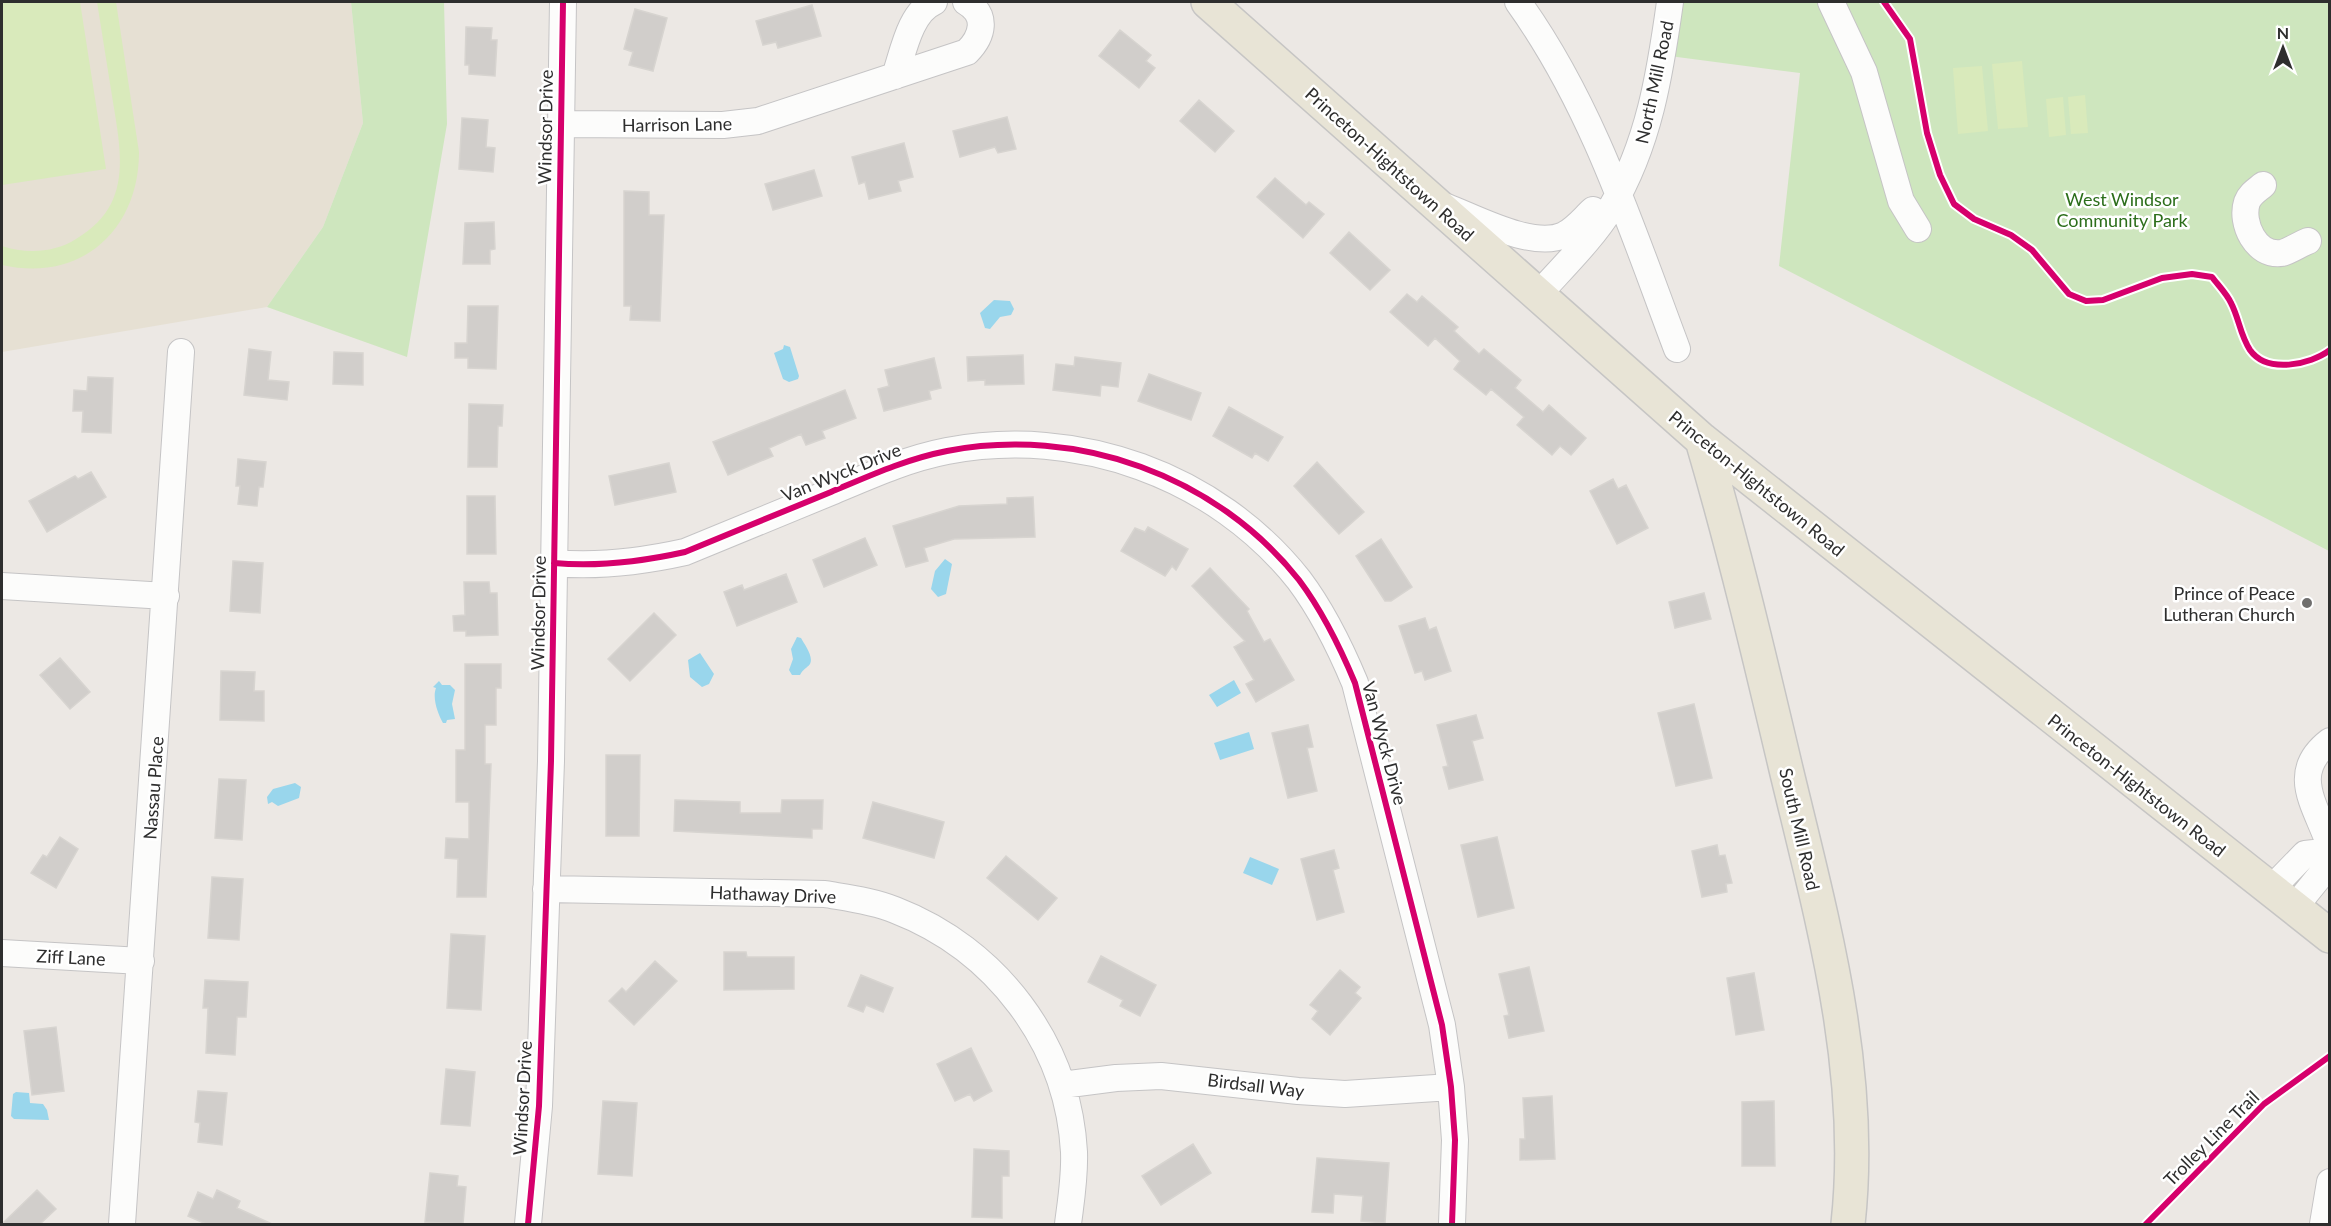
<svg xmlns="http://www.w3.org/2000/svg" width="2331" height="1226" viewBox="0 0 2331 1226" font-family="Lato,sans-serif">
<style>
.education{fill:#e6e0d3}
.green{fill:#cee6be}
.pitch{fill:#d9eabb}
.water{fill:#99d6ec}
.building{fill:#d1cecb;stroke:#d7d4d0;stroke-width:1.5}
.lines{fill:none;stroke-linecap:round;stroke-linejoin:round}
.minor-casing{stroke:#c5c4c5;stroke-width:28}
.major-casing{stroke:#c6c5c4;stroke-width:36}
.minor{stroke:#fcfcfb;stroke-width:26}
.major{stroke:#e8e4d6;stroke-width:33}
.cycleway-casing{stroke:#fff;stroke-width:10}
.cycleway{stroke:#d6006c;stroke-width:6}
.poi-dot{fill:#706f6e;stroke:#fff;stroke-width:2}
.labels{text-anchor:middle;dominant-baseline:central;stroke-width:5;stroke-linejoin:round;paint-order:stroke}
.street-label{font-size:18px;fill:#2e2e2e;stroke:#fff}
.park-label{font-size:18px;fill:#2c6e1b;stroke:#fff}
.poi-label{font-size:18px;fill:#2e2e2e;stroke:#fff;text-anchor:end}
</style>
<rect width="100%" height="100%" fill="#ece8e4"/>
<path class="education" d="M2,2H351L363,123L323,227L267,307L2,352Z"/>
<path class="green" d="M351,2H444L447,124L407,357L267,307L323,227L363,123Z
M1671,2H2329V551L1779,266L1800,73L1662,55Z"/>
<path class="pitch" d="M2,2H80L106,169L2,185Z
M97,2H116L139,152C139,231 80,283 2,265V246C26,254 54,253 76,239C134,205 121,152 112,96C107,65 102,33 97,2Z
M2022,61L2028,127L1998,129L1992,64Z
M1982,66L1988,131L1958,134L1953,68Z
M2085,95L2088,133L2071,134L2068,97Z
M2063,97L2066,135L2049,137L2046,99Z"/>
<path class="water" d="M994,300L1010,301L1014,309L1011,315L1000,317L990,329L985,328L980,313Z
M784,345L790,347L799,376L798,379L789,382L783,379L774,353L783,349Z
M945,559L952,564L946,594L938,597L931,589L935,571Z
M797,637L801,638C804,644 814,656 810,664C807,668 803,669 800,675H792L789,670L793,659L791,649Z
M700,653L714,674L709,684L702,687L690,677L688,660Z
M1234,680L1241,693L1217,707L1209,695Z
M439,681L442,685H450L455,690L452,704L455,719L447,720L446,723H443C438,714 432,698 436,688L433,687Z
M1249,732L1254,749L1220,760L1214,743Z
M295,783L301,787L299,798L278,806L272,802L268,804L267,797L273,789Z
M1250,857L1279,869L1272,885L1243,873Z
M16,1092L29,1093L30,1103L43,1104L47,1110L49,1120L14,1119L11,1116L13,1094Z"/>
<path class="building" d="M812,5L821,36L778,48L776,42L763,45L756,21Z
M635,9L667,18L653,71L629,65L633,52L624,49Z
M466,27L492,28L491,40H497L495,76L469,74V65H465Z
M1120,30L1151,55L1146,61L1155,68L1139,88L1099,56Z
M1199,100L1234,131L1215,152L1180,121Z
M1007,117L1016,149L998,153L995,147L960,157L953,131Z
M462,118L488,120L486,147L495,148L493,172L459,169Z
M904,143L913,177L898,181L901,191L869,199L865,182L859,184L852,157Z
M814,170L822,196L773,210L765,184Z
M1275,178L1306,205L1309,202L1324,214L1303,238L1257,197Z
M624,191L649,192V215H664L660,321L630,320L631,306H624Z
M494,222L495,249L490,250V264H463L465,223Z
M1349,232L1390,270L1370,290L1330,253Z
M1407,294L1417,302L1422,296L1458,327L1454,331L1479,354L1484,349L1521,380L1515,388L1543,412L1549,405L1586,438L1571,455L1560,446L1552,455L1517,425L1524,417L1491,389L1486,395L1454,369L1460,361L1435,338L1428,346L1390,312Z
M468,306H498L496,369L468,368V358H455V343H467Z
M249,349L271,352L268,380L289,382L287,400L244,395Z
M334,352L363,353V385L333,384Z
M1023,355L1024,384L985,385V380L968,381L967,357Z
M1075,357L1121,363L1118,387L1101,385L1100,396L1053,390L1056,364L1074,366Z
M934,358L941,388L929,391L931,399L884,411L878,389L889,386L885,370Z
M1149,374L1201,393L1191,420L1138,401Z
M88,377L113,378L111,433L82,432L83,411H73L74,390L87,391Z
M845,390L856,418L822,431L825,438L806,445L801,434L769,448L773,456L728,475L713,442Z
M469,404L503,405L502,426H498L497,467H468Z
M1229,407L1283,437L1268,461L1255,453L1252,458L1213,436Z
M238,459L266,462L263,487H259L257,506L238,504L240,486H236Z
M1317,462L1364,512L1339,534L1294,486Z
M669,463L676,492L615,505L609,476Z
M91,472L106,497L47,532L29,501L75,476L78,479Z
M1613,479L1618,489L1626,485L1648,528L1617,544L1590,491Z
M467,496H495L496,554H467Z
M1033,497L1035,537L954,539L924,548L928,561L906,567L893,526L959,506L1007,504V498Z
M1148,527L1188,549L1176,570L1172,566L1165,576L1121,551L1135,528L1145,532Z
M865,538L877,565L824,587L813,560Z
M1381,539L1412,587L1391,601H1385L1356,556Z
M233,561L263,563L260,613L230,611Z
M1210,568L1249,609L1247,611L1264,642L1270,639L1294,680L1256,702L1246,684L1254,680L1234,647L1245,641L1192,586Z
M786,574L797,602L737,626L724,592L742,585L744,590Z
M464,582H489L490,593H497L498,635L466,636V631H454L453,616L465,615Z
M1704,593L1711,619L1675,628L1669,602Z
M654,613L676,635L630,681L608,659Z
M1425,618L1429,630L1436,627L1451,671L1425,680L1422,671L1415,673L1399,626Z
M60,658L90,692L70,709L40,675Z
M465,664H501V688H496V725H485V764H491L486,897H457L458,859L445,858L446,838L469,839V802H456V750H465Z
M221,671L255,672L254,691H264V721L220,720Z
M1694,704L1712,778L1676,786L1658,713Z
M1476,715L1483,738L1472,741L1483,780L1449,789L1443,767L1448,766L1437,725Z
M1308,725L1313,747L1307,748L1317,791L1288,798L1272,733Z
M606,755H640L639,836H606Z
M219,779L246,780L242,840L215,838Z
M675,800L740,802V813H781L782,800H823L822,829H812V838L674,831Z
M873,802L944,822L934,858L863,838Z
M60,837L78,849L56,888L31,873L43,855L47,857Z
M1497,837L1514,908L1478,917L1461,845Z
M1717,845L1719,856L1725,855L1732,883L1726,884L1727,892L1702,897L1692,851Z
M1334,850L1339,868L1333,870L1344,912L1317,920L1301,859Z
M1006,856L1057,898L1038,920L987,878Z
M212,877L243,879L239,940L208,938Z
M451,934L485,936L481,1010L447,1008Z
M724,952H746L747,957H794V989L724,990Z
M1101,956L1156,985L1140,1016L1120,1006L1123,1000L1088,982Z
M655,961L677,981L634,1025L609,1001L622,988L626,992Z
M1529,967L1544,1031L1509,1038L1504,1016L1509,1015L1499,974Z
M1340,970L1360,987L1355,993L1361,998L1330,1035L1312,1019L1318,1011L1310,1005Z
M1754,973L1764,1030L1736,1035L1727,978Z
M861,975L893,988L883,1012L866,1005L863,1012L848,1006Z
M205,980L248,982L246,1017H237L235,1055L206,1053L208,1008H203Z
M56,1027L64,1091L32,1095L24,1031Z
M971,1048L992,1091L974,1101L970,1094L955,1101L937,1064Z
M446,1069L475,1072L470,1126L441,1124Z
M198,1091L227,1093L222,1145L198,1142L200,1123L195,1122Z
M1552,1096L1555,1159L1520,1160V1139H1525L1523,1098Z
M603,1101L637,1103L632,1176L598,1174Z
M1774,1101L1775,1166H1742V1102Z
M1193,1144L1211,1173L1161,1205L1142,1176Z
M974,1149L1009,1151V1176H1002V1218L972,1217Z
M1317,1158L1389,1163L1385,1223L1361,1221L1363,1196L1334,1194L1333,1213L1312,1212Z
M430,1173L458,1176L457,1186L466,1187L463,1224L425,1222Z
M37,1190L56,1209L40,1224H2Z
M217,1190L240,1201L237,1208L272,1224H206L188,1216L198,1192L213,1199Z"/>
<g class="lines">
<defs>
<path id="minor" d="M1518,2C1593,106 1632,230 1677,349
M1831,2L1864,72L1901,201L1918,229
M895,76C903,53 910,12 934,2
M560,124L723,125L758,121L967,52C983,36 988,15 966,2
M2263,185C2257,190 2250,194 2247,202C2240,223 2256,257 2282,253C2290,251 2300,244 2308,241
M1447,207C1478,219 1533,249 1564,235C1576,229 1584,218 1593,210
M1537,296C1561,269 1593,238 1611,208C1649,144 1660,74 1670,2
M554,563C599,567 640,562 685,552C733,532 782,512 831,492C869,476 906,459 947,451C1077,426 1216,475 1299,580C1323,612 1340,647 1355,683L1442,1025L1451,1087L1455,1140L1452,1224
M2,586L166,596
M2330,741C2288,773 2316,805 2330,846
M546,889L825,894C848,898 873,901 895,910C996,949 1068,1043 1074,1152C1075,1177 1071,1200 1068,1224
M2270,890L2305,854L2323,852L2324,871L2294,908
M2,953L141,961
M1062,1085L1116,1078L1161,1076L1298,1091L1345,1094L1451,1087
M122,1224L181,352
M528,1224L539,1106L551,761L563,2
M2323,1224L2330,1182"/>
<path id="major" d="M1208,2L1702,440L2330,936
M1702,440C1734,549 1760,659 1786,769C1822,919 1865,1070 1848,1224"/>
</defs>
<use href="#minor" class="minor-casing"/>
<use href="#major" class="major-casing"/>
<use href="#minor" class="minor"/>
<use href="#major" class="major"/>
<defs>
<path id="cycleway" d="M1884,2L1910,39L1927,133L1940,175L1954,204L1974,219L2011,235L2032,250L2069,294L2086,301L2103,300L2162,278L2192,274L2212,277C2218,285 2227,294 2231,303C2239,318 2240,335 2250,350C2267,374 2310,365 2330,350
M554,563C599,567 640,562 685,552C733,532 782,512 831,492C869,476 906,459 947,451C1077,426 1216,475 1299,580C1323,612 1340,647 1355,683L1442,1025L1451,1087L1455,1140L1452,1224
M528,1224L539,1106L551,761L563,2
M2146,1224L2264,1104L2330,1056"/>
</defs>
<use href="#cycleway" class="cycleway-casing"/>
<use href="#cycleway" class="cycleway"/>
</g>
<circle class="poi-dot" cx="2307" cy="603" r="6"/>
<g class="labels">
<g class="street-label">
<text transform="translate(1654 82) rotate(-78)">North Mill Road</text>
<text transform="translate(677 124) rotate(-1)">Harrison Lane</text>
<text transform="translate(545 127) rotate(-89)">Windsor Drive</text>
<text transform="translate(1390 164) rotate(42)">Princeton-Hightstown Road</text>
<text transform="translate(841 472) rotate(-22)">Van Wyck Drive</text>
<text transform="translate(1757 483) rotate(39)">Princeton-Hightstown Road</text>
<text transform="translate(538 613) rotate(-89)">Windsor Drive</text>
<text transform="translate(1385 743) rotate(75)">Van Wyck Drive</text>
<text transform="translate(2137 785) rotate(38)">Princeton-Hightstown Road</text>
<text transform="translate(153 788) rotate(-86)">Nassau Place</text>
<text transform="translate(1800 829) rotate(77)">South Mill Road</text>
<text transform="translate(773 894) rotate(2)">Hathaway Drive</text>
<text transform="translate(71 957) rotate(3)">Ziff Lane</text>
<text transform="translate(1256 1085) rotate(7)">Birdsall Way</text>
<text transform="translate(522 1098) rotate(-87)">Windsor Drive</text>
<text transform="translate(2211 1138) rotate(-45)">Trolley Line Trail</text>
</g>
<g class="park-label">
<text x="2122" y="199">West Windsor<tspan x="2122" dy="21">Community Park</tspan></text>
</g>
<g class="poi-label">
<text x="2295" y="593">Prince of Peace<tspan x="2295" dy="21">Lutheran Church</tspan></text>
</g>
</g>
<rect width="2331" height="1226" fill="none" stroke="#2e2e2e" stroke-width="6"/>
<g transform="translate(2283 48)" stroke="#ffffff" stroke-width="4.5" paint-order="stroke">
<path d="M0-4.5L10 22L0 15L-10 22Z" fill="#2e2e2e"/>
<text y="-9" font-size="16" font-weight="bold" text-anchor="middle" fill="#2e2e2e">N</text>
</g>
</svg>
